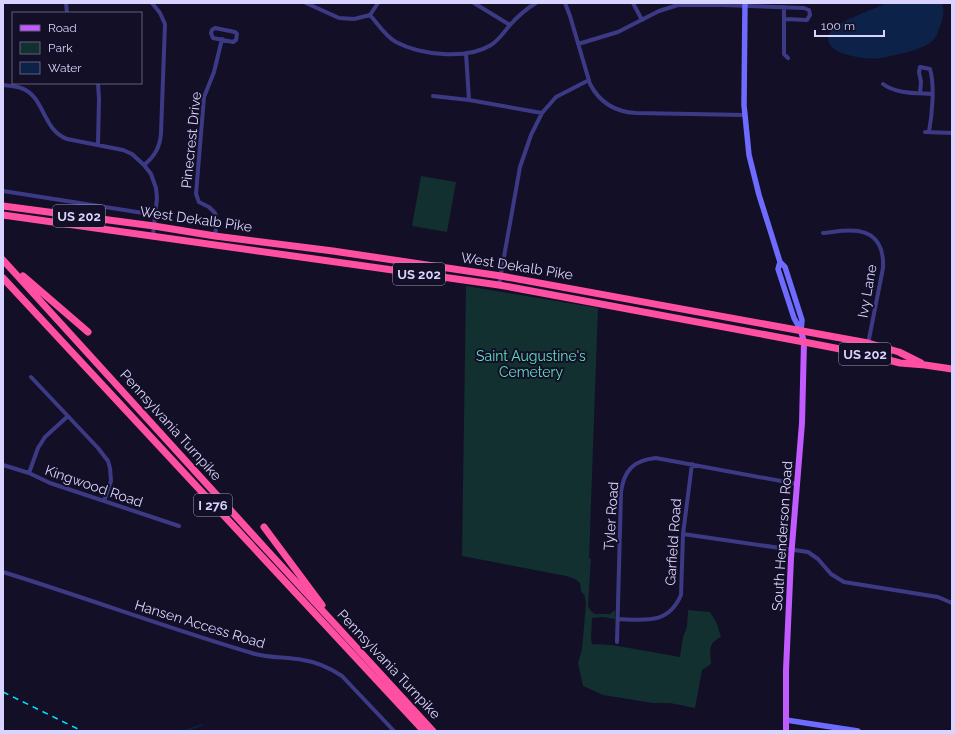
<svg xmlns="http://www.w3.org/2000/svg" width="955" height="734" viewBox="0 0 955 734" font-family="Raleway,sans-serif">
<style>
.green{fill:#12302f}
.water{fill:#0c2248}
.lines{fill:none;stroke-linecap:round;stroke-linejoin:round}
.stream{stroke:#0c2248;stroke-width:1.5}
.street{stroke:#3d3a85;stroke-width:4}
.secondary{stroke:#6f6bff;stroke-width:5.5}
.primary{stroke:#c25bff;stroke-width:6}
.highway{stroke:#ff4fa3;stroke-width:7}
.rail{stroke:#00e5ff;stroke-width:1.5;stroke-dasharray:6 5;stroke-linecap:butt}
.labels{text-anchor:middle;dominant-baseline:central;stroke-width:4;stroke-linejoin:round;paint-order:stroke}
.shield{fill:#130f26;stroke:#9e99be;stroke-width:1}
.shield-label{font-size:13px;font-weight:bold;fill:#d9d4ff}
.street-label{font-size:14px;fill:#d9d4ff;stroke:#130f26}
.park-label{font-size:14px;fill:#5fe0c0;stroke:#130f26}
</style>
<rect width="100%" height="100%" fill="#130f26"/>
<path class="green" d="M421,176L456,182L447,232L412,226Z
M466,286L598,308L589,559L591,558L588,606L591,611L595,614H610L615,610V619L602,617L592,618L591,639L592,644L612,645L680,657L683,637L687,627L688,610L710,612L717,624L721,637C708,643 710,650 711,664L702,670L695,708L670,703H653L603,695L583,686L578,663L582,649L586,604L585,596L581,591L580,583L575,579L566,576L462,556Z"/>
<path class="water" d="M886,3H942C945,12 943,18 940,26C938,32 936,39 931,42C922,50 895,55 882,58C869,60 827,56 828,38C829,35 829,32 832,30C842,19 871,11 886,3Z"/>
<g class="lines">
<path class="stream" d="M187,730L202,725"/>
<path class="street" d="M66,3L67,13
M306,3L339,18L354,19L370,15L378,3
M474,3L510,25
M565,3L570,16L590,84C600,103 615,112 636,113L745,115
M633,3L642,20
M784,7V54L788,58
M370,15C378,24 385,36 396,42C420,55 467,60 491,45C499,40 504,32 510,25C518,16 526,9 536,3
M215,28L235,32L237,34L236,40L233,42L213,38L211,33L212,30Z
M578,44L618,32L659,11L678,5H723L804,8L809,10L810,15L807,20L785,19
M466,53L469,100L542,113
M883,84C896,94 916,93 932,94
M3,85C9,86 16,86 21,88C45,96 42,130 67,139L123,150L132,154L144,165L151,174L156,188L157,198L153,235
M920,93L921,82L919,72L920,67L930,69C935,86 932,115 929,132
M433,96L469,100
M925,132L952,133
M98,145L99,99L98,83
M144,165C155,156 160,147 161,133L165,24L160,13L152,3
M3,191L156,215
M823,233C834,232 847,229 858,231C878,234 884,250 883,268L866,354
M215,236L217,220L215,213L209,207L199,202L196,194L204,97L214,72L222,39
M499,285L520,167L531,135L542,113L556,97L589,80
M31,377L98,448L108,461L110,468L111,481L104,501
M3,465L29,473L50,483L179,526
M29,473L38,448L45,437L68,416
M683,534L808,552L818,559L831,574L844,582L938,597L952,603
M3,572C87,598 170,629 255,654C270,658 287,657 303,660C317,662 330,668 342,676L394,731
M618,619C645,620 668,625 681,595L683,534L692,464
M617,642L621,492C624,470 634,460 656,458L797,484"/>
<path class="secondary" d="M745,3L744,105L749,155L759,195L771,233L780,262L785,267L802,320L801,331
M780,262L778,269L794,318L801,331
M786,720L858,731"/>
<path class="primary" d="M786,731V670L791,558L802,423L804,342L801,331"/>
<path class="highway" d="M3,206L154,226L215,236L333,251L501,276L868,343L899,352L921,363
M3,215L499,285L804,342L866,354L900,363L925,365L952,369
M3,260L264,547L433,731
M23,276L88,332
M3,278L424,731
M264,527L322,605"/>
<path class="rail" d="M3,692L82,731"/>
</g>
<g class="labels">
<g class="shield">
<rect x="53" y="205" width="52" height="22" rx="3"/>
<rect x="393" y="263" width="52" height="22" rx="3"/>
<rect x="839" y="343" width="52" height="22" rx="3"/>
<rect x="194" y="494" width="38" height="22" rx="3"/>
</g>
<g class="shield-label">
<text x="79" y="216">US 202</text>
<text x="419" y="274">US 202</text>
<text x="865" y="354">US 202</text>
<text x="213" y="505">I 276</text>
</g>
<g class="street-label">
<text transform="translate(191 140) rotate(-84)">Pinecrest Drive</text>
<text transform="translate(196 219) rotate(8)">West Dekalb Pike</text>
<text transform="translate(517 266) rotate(9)">West Dekalb Pike</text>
<text transform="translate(867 291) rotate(-80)">Ivy Lane</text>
<text transform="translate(171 425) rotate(48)">Pennsylvania Turnpike</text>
<text transform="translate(94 486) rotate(19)">Kingwood Road</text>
<text transform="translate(611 516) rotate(-86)">Tyler Road</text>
<text transform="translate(782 536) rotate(-86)">South Henderson Road</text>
<text transform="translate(673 542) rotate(-86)">Garfield Road</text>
<text transform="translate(200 624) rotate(17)">Hansen Access Road</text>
<text transform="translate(389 664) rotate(47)">Pennsylvania Turnpike</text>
</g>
<g class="park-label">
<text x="531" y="356">Saint Augustine's<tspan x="531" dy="16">Cemetery</tspan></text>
</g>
</g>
<rect width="955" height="734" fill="none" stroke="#d9d4ff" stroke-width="8"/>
<rect x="12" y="12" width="130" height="72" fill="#130f26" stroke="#625e7d"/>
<rect x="20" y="25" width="20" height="6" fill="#c25bff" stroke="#625e7d"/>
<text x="48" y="32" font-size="12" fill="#d9d4ff">Road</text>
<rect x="20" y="42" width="20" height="12" fill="#12302f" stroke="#625e7d"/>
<text x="48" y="52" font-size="12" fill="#d9d4ff">Park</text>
<rect x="20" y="62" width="20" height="12" fill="#0c2248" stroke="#625e7d"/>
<text x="48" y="72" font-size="12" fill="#d9d4ff">Water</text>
<path d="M815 30v6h69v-6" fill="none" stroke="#d9d4ff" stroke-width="2"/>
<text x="821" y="30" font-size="12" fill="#d9d4ff" stroke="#130f26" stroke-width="3" paint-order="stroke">100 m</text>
</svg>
